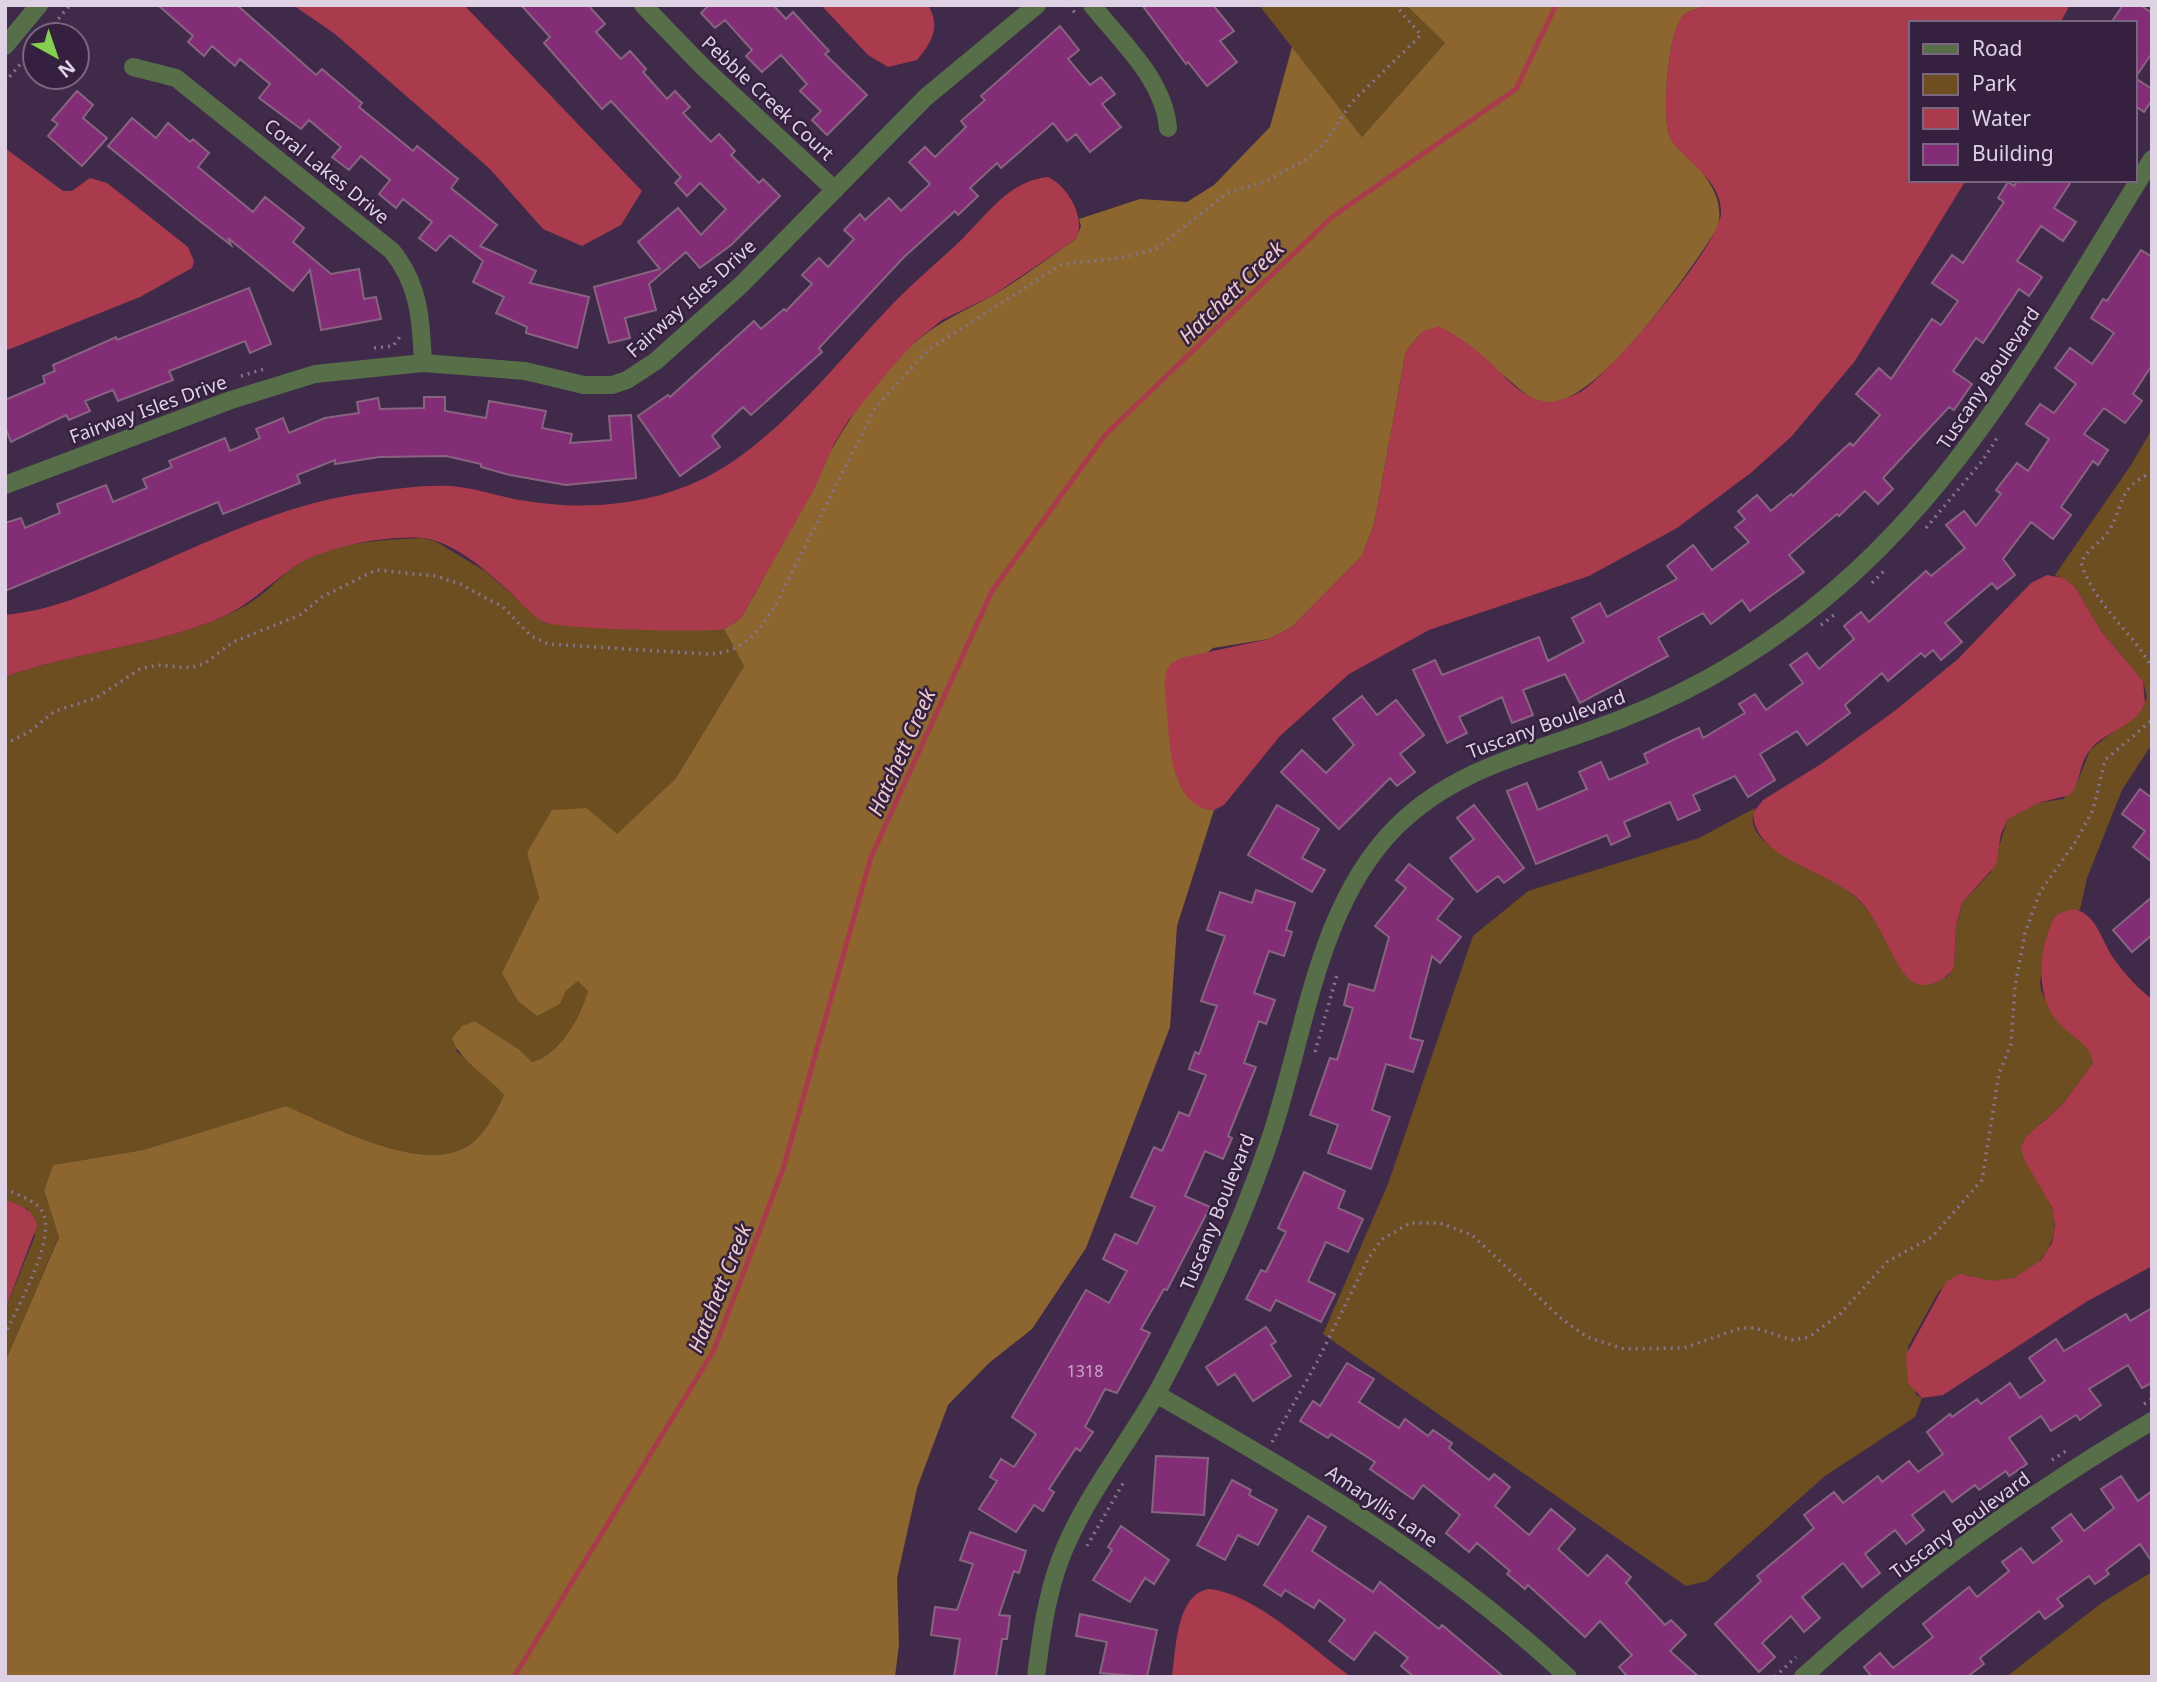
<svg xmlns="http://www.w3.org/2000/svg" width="2157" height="1682" viewBox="0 0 2157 1682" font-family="'Noto Sans',sans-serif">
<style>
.green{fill:#6d4e20}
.forest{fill:#8c662e}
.water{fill:#aa3b4d}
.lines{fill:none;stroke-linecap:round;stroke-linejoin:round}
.stream{stroke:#aa3b4d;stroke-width:5}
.building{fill:#822d75;stroke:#886480;stroke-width:2}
.path{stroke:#86748e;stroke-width:3.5;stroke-dasharray:2 5;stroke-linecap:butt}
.minor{stroke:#576f48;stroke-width:18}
.labels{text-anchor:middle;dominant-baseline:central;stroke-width:5;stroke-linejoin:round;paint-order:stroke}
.number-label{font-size:16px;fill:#c8a9c9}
.street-label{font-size:19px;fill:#dfd2e5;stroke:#35203f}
.water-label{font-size:21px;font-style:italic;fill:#ebccce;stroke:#35203f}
</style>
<rect width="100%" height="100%" fill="#402a4a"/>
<path class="green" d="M1259,5H1406L1445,43L1362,137Z
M2152,429V744L2122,790L2087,878L2080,910L2058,914L2053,920L2040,981L2041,990L2044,997L2092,1053L2093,1063L2063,1104L2041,1123L2024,1159C2035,1175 2049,1193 2053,1212C2062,1248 2029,1282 1993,1281C1984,1281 1975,1277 1966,1275L1939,1291L1908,1347L1916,1395L1922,1398L1915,1417L1825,1476L1707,1581L1686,1586L1323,1334L1388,1184L1473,936L1528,891L1699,838L1755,808C1738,847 1819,869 1840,884C1858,897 1872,914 1883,933C1893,949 1900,977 1919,984L1947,977L1954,968L1956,925L1962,903L1991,872L2008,818L2038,803L2063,799L2077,783L2090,750L2143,708L2147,697L2143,681L2101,631L2075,587L2055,575L2131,465Z
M422,538L435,541L485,571L545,623L724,629L744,666L676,778L616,835L587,808L527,853L539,898L503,973L560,1004L566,991L578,981L589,991C581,1017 560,1053 532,1062L520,1050L475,1021L456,1051L487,1075L504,1095C494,1115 486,1135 466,1147C422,1174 330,1125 286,1106L143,1150L53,1165L44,1190L59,1236L5,1362V1310L35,1236L28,1209L5,1200V677C70,653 140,648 205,624C227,616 248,606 266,591C275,583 284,574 294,567C329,542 381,540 422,538Z
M2152,1572V1677H2006L2103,1602Z"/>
<path class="forest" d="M1406,5H1707C1700,8 1688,11 1683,16C1668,31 1661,119 1670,137C1673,143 1680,148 1684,153C1705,174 1725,196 1718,227C1694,266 1596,408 1547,402C1525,400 1515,382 1498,372C1474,357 1447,345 1422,332L1406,351L1374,525L1362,556L1292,627L1269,639L1213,648L1165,687L1176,775L1205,809L1214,810L1177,926L1170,1027L1086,1248L1032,1329L989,1363L948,1405L917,1488L897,1578L899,1644L895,1677H7L5,1362L59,1237L44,1190L53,1165L143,1150L286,1106C330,1125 421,1174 466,1147C486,1135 494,1115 504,1095C488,1076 459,1060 452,1038L462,1026L475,1021L520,1050L532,1062C560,1054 581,1017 588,991L578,981L566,991L560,1004L537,1016L518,1001L502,973L539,898L527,853L552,810L587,808L617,834L676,778L744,666L724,629L740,619L745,611C798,522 839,406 919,339C942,320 966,310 992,296C1021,279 1048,258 1076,239L1081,226L1079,219L1140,199L1187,202L1214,185L1270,127L1292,47L1362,137L1445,43Z"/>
<path class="water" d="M293,5H464L642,191L621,225L582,246L543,229L489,168L335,34Z
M821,5H928C941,27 932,42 917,60L888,67L868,55Z
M1707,5H2070L2060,23H1910V180H1966L1855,361L1791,437L1752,472L1677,528L1589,576L1429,630L1349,674L1280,736L1224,805L1214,810C1171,809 1169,743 1167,712C1166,699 1163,686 1166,674C1168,663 1176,660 1185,657L1269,639L1292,627L1362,556L1374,525L1406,351L1422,332L1439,326C1455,335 1470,344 1483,356C1503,373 1519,398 1547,402C1555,403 1574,396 1582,391C1611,372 1720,246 1721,213C1722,180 1687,163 1671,140C1660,124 1668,29 1683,16C1688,11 1700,8 1707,5Z
M5,148L63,191H72L90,178L107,183L188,247L194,261L192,268L140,297L5,351Z
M1048,177C1067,185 1087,219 1076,239L992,296L942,320L916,341L891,368L848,421L834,444L815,488L745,611L740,619L724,629C704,633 557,629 544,622C531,615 522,603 512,594C489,573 454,541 422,538C387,535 322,547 294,567C261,590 247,609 205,624C140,648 70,653 5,677V615C58,610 103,587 152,566C222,535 294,501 372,492C397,489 423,485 449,486C473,487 496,496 520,500C591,513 671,504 732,462C791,422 837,363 885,312C907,288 931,268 955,246C984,220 1006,181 1048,177Z
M2047,575L2063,578L2075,587L2101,631L2143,681L2145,703C2137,726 2105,731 2090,750C2079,763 2081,782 2070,795L2038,803L2008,819L2001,834L1996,865L1962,903L1956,925L1954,968C1945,981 1922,993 1908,978C1891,959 1881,923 1860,901C1831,870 1755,861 1753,813L1763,800L1821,764L1896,710L1958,659L2031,583Z
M2073,909C2097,913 2101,941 2114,959C2125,974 2137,988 2152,999V1266L2086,1302L1943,1395L1922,1398L1908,1383L1906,1355L1946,1282L1960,1274L1993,1281L2014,1278L2041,1260L2052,1243L2055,1225L2052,1207L2024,1159L2021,1147L2026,1137L2063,1104L2093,1063C2091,1045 2075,1039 2063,1027C2034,1000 2038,954 2053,920L2058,914Z
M5,1200C21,1206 33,1208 37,1226L5,1310Z
M1209,1589C1255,1593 1313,1650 1351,1677H1172C1176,1650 1176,1594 1209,1589Z"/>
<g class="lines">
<path class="stream" d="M514,1677L714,1350L783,1169L871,857L992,591L1105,435L1332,217L1516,89L1556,5"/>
</g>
<path class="building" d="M158,5H237L316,75L322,69L362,103L359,107L413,151L417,146L458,179L451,188L497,225L480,246L536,271L530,283L589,297L577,348L526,333L527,327L496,313L504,297L473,282L483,261L450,235L436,251L419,238L432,222L403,199L396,208L379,194L390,180L361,156L349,170L332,157L341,147L309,120L301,129L259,98L270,84L240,59L235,66L212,46L204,56L188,42L193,36Z
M521,5H588L605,24L596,32L621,59L630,51L646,69L643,72L667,99L675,91L690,107L683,113L711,142L719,134L735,151L731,155L759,183L763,179L780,196L731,245L700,268L686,252L649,284L656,310L625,318L630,338L609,343L594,287L660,269L638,242L678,208L701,235L726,209L700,183L687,196L675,183L681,177L611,101L602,109L544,43L550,37Z
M709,5H773L786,19L793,12L829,51L825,54L867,95L827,135L812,120L821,111L800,91L807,84L781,55L762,72L746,56L752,50L725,20L715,28L701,13Z
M1142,5H1213L1234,31L1220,41L1237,62L1207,86L1188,62L1186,64Z
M2123,5H2140L2152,13V53L2135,78L2152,89V100L2144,112L2134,105V23H2111Z
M1060,26L1079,50L1068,59L1090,85L1101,77L1115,94L1102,104L1121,127L1090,152L1076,134L1067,141L1053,123L1001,168L997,163L970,188L978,196L958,215L955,211L904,257L819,348L822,352L751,415L743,407L712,436L720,447L680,476L638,416L668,395L670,397L754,321L761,329L784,309L786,311L812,284L802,275L819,258L828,267L854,239L844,230L860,214L865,220L889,198L901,211L930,184L909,162L925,147L935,157L966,127L961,121L985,100L981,96Z
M77,91L93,105L83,118L107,138L82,166L48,136L58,124L52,120Z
M132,118L156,138L168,123L190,142L193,139L209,153L198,167L253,212L265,197L304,228L293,242L331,274L359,269L364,299L376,297L381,319L321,330L310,270L293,291L228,238L231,245L196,218L108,146Z
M2018,180H2072L2054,208L2076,222L2063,241L2041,226L2017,261L2042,277L2029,296L2019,289L1983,343L1976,338L1953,371L1972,384L1954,410L1949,407L1883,478L1893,489L1878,504L1865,491L1839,516L1837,514L1789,555L1804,572L1750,611L1742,600L1711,624L1703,613L1658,638L1668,656L1580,703L1565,674L1523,690L1533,715L1512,723L1502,697L1459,717L1467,733L1447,743L1413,670L1435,660L1442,675L1539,637L1548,661L1584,642L1572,618L1600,603L1607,617L1677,579L1667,566L1693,545L1712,570L1749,542L1735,527L1745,519L1738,511L1757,495L1771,511L1791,494L1793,496L1850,443L1853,446L1880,415L1856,394L1879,368L1891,379L1932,319L1941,325L1958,301L1932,283L1952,255L1963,263L2004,202L1998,198L2008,182L2014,186Z
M2141,250L2152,257V365L2133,394L2142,401L2125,423L2104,408L2084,434L2108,450L2098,465L2093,461L2061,507L2071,515L2053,539L2031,522L2003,559L2015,575L1997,589L1992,583L1945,623L1962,642L1941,660L1933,650L1925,657L1921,653L1888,681L1882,673L1845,705L1850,713L1807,745L1797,731L1760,754L1775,780L1748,797L1735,776L1693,795L1700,810L1678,820L1670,802L1624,822L1630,836L1611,845L1607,835L1536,864L1507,791L1527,783L1538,810L1587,789L1579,772L1601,762L1609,780L1648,763L1644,754L1677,738L1699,728L1703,738L1745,713L1739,704L1755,694L1766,710L1803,683L1790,665L1807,653L1819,669L1854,639L1844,626L1861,612L1869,622L1926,571L1931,576L1965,548L1946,525L1964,511L1976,526L2001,494L1996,490L2017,463L2028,471L2049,439L2026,424L2040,404L2054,413L2076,384L2055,368L2070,348L2092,364L2114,333L2091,318L2103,299L2107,301Z
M249,288L271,344L250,353L245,341L169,371L173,380L118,401L113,390L85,401L90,411L69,420L66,415L11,442L5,427V400L45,383L43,376L55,371L53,365L116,337L117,340Z
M424,397H445V411L486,418L489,401L546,411L542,428L572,434L570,443L611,440L609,416L631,415L636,478L566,485L510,475L481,467V464L446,456L379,457L335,464V460L297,475L300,483L223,514L218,502L5,591V523L21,518L25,528L60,513L57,504L106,485L113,502L147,488L143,479L172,467L169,461L225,438L230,451L260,438L256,429L283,418L289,433L325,418L359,413L357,402L378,398L380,409L424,408Z
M1362,696L1377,715L1396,700L1424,735L1400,754L1415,772L1397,786L1390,778L1339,829L1281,772L1302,750L1326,773L1354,745L1333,719Z
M2140,789L2152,798V862L2133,847L2145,831L2122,814Z
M1277,805L1319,829L1302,858L1325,870L1312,892L1248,855Z
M1474,805L1524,868L1504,883L1498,876L1477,892L1450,858L1474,839L1457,818Z
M1409,864L1453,899L1437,919L1461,937L1440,963L1432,956L1410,1038L1423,1041L1413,1072L1386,1064L1372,1110L1390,1117L1371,1169L1328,1153L1338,1125L1310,1115L1330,1058L1337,1060L1353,1008L1344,1005L1349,984L1374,991L1389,937L1375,926L1406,888L1396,880Z
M1256,890L1295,903L1286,930L1292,932L1284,956L1269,951L1254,993L1275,1000L1266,1024L1259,1021L1244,1063L1256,1067L1228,1136L1232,1138L1223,1159L1205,1151L1185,1196L1210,1207L1167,1290L1164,1289L1141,1329L1150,1333L1117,1393L1105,1389L1085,1427L1093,1432L1080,1451L1076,1448L1049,1489L1054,1492L1043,1511L1034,1505L1016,1532L979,1509L997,1481L990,1477L1001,1459L1014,1467L1036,1434L1012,1417L1086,1290L1109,1303L1127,1271L1103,1259L1115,1234L1137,1244L1155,1207L1131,1197L1154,1147L1162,1151L1179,1112L1189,1116L1206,1075L1189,1069L1195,1052L1199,1054L1217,1006L1201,1001L1225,936L1207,930L1220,892L1252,903Z
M2152,897V935L2132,952L2113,930Z
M1304,1172L1345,1191L1338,1208L1363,1219L1348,1252L1326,1242L1308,1281L1335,1294L1321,1322L1276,1300L1270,1311L1246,1299L1261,1270L1266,1272L1286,1232L1278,1228Z
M2152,1308V1383L2142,1388L2128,1365L2089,1389L2101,1405L2080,1420L2076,1415L2051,1431L2041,1416L2009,1438L2027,1464L2009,1476L2006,1471L1979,1490L1975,1485L1952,1502L1944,1491L1912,1515L1924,1530L1906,1544L1895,1530L1865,1554L1880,1573L1862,1587L1843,1563L1802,1597L1820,1618L1804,1632L1791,1616L1762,1643L1775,1657L1759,1672L1715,1624L1761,1581L1757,1576L1814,1528L1804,1515L1834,1492L1843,1503L1878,1476L1882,1482L1909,1461L1918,1472L1943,1454L1927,1432L1950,1414L1952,1417L1977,1399L1981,1404L2010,1383L2020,1398L2045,1381L2029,1358L2056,1339L2064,1351L2126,1314L2130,1321Z
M1266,1327L1276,1342L1271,1345L1291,1376L1253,1401L1235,1374L1218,1385L1206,1367Z
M1347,1363L1374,1379L1359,1402L1399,1428L1405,1419L1428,1436L1433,1430L1452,1443L1449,1448L1489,1480L1494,1474L1510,1487L1495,1506L1529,1535L1551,1509L1575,1529L1558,1549L1588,1576L1607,1555L1631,1577L1626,1583L1665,1625L1671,1620L1686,1635L1670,1651L1699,1677H1628L1619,1667L1632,1655L1600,1621L1585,1637L1528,1585L1525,1589L1507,1574L1510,1571L1477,1543L1469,1552L1446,1533L1460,1515L1423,1485L1413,1499L1370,1469L1375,1462L1331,1434L1328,1438L1300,1421L1313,1401L1320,1406Z
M1156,1456L1208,1458L1204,1515L1152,1512Z
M2121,1476L2138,1501L2152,1491V1562L2140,1544L2106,1570L2109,1574L2095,1584L2089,1576L2057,1599L2063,1606L2045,1619L2039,1611L1980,1658L1984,1664L1967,1677H1872L1864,1667L1880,1653L1893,1668L1933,1637L1923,1624L1969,1587L1977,1597L2009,1571L2002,1562L2021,1548L2033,1563L2062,1541L2052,1528L2071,1514L2084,1531L2114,1508L2101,1489Z
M1232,1480L1251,1490L1249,1495L1277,1510L1258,1545L1238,1535L1225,1560L1197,1545Z
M1308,1516L1326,1527L1312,1551L1373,1592L1380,1582L1439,1629L1442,1625L1504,1677H1414L1401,1666L1408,1658L1375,1632L1354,1660L1329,1641L1345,1620L1319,1600L1314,1608L1285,1590L1281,1596L1264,1585Z
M1121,1526L1169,1560L1154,1584L1145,1578L1130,1602L1093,1580L1112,1550L1108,1547Z
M970,1532L1026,1551L1019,1573L1014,1571L999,1615L1010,1616L1007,1639H1002L996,1677H954L960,1639L931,1635L935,1607L957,1610L973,1564L960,1560Z
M1080,1614L1157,1630L1147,1677L1100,1673L1107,1642L1076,1636Z"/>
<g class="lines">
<path class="path" d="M1069,5L1075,13
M45,35L70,5
M5,82L35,47
M374,348L393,346L402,334
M241,376L264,369
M2152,472C2117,490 2126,500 2110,529C2102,543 2089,546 2081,563C2095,605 2130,630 2152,667
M1926,528L1983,460L1999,435
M1872,583L1884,571
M1821,625L1834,615
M5,744L29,732L55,711L96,698L140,669L158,665L191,668L205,663L233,642L300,615L322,597L376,570L436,576L460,584L503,607L531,636L548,644L706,654C743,654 759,632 777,602L876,407L928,350L1062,264L1121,258L1156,249L1227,193L1264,182L1307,159L1324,144L1352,102L1421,35L1395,5
M1315,1052L1337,975
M5,1189C18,1195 35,1200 42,1211C58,1236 17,1308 5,1334
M2144,1404L2152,1399
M1272,1442L1317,1362L1367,1261L1381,1240L1410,1223H1440L1472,1235L1562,1319L1587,1337L1624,1349L1684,1348L1741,1328H1755L1792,1340L1809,1337L1841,1313L1887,1262L1932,1237L1982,1180L1999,1074L2011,1044L2015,987L2025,933L2040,892L2076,841L2093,810L2105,760L2152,720
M2052,1460L2069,1449
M1087,1546L1125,1480
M1775,1677L1796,1657"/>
<path class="minor" d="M643,5L703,67L835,190
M1092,5C1121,42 1164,79 1168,128
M5,46L39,5
M133,67L176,78L392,251C420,285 421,322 423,363
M5,485L231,400L315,374L423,363L525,371L584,385H612L627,380L656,361L742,284L926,97L1037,5
M1156,1394C1304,1478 1442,1560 1568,1677
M1036,1677C1041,1637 1046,1598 1060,1560C1083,1499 1127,1446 1159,1389C1201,1311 1239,1229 1268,1145C1305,1039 1315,908 1396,827C1451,772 1519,756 1589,731C1629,717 1669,700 1707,679C1928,556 2023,366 2152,159
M1803,1677C1909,1580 2028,1494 2152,1421"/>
</g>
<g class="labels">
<g class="number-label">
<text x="1085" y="1371">1318</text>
</g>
<g class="street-label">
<text transform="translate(768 98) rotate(43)">Pebble Creek Court</text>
<text transform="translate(327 171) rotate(39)">Coral Lakes Drive</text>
<text transform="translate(691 298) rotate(-42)">Fairway Isles Drive</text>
<text transform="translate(1988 378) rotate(-56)">Tuscany Boulevard</text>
<text transform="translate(148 409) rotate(-20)">Fairway Isles Drive</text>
<text transform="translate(1546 724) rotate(-20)">Tuscany Boulevard</text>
<text transform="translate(1217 1212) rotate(-68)">Tuscany Boulevard</text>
<text transform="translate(1382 1506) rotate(34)">Amaryllis Lane</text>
<text transform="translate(1960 1525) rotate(-36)">Tuscany Boulevard</text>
</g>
<g class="water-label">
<text transform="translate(1231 292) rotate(-44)">Hatchett Creek</text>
<text transform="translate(901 752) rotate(-66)">Hatchett Creek</text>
<text transform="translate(719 1288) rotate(-68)">Hatchett Creek</text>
</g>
</g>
<rect width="2157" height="1682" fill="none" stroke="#dfd2e5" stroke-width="14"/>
<rect x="1909" y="21" width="228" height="161" fill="#35203f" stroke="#796781" stroke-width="2"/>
<rect x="1923" y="44" width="35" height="10" fill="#576f48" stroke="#796781" stroke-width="2"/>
<text x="1972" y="56" font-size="21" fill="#dfd2e5">Road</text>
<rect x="1923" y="74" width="35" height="21" fill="#6d4e20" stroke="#796781" stroke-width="2"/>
<text x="1972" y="91" font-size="21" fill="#dfd2e5">Park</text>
<rect x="1923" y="108" width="35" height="21" fill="#aa3b4d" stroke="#796781" stroke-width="2"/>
<text x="1972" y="126" font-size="21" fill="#dfd2e5">Water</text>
<rect x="1923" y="144" width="35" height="21" fill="#822d75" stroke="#796781" stroke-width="2"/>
<text x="1972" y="161" font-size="21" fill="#dfd2e5">Building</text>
<g transform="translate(56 56) rotate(140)"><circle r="33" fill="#35203f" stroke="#796781" stroke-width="2"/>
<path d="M0-5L12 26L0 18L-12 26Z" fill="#84cf4d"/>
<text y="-10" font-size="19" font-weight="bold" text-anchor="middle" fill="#dfd2e5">N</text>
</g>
</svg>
